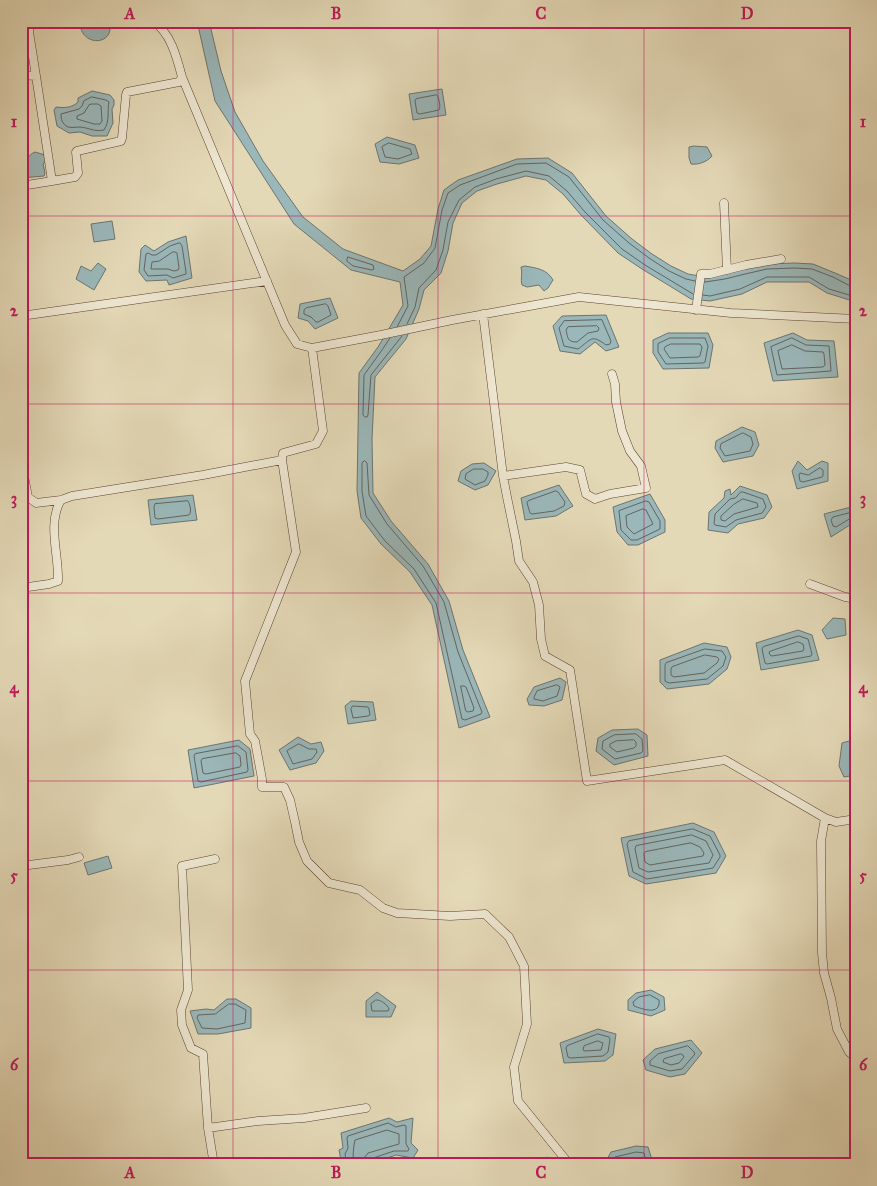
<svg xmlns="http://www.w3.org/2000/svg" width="877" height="1186" viewBox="0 0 877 1186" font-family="'IM FELL Great Primer',serif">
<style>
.water{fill:#9ab7b9;stroke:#6f7470}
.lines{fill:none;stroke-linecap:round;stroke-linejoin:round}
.shore{stroke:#64645e;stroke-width:1}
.canal{stroke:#9ab7b9;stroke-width:9}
.minor-casing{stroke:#5c422f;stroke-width:9}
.minor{stroke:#ede6d0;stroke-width:8}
.grid{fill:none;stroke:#c2185b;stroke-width:1;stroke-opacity:0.55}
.neatline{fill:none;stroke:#c2185b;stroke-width:2}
.grid-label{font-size:16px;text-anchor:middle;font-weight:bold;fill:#c2185b}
</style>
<rect width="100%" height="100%" fill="#e4d9b7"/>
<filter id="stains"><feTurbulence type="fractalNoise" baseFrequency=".004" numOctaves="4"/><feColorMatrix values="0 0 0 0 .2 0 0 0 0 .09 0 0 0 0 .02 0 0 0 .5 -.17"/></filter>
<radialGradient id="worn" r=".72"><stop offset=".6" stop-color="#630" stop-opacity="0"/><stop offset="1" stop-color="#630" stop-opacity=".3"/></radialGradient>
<path class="water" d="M82,21H109C117,46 80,48 80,22Z
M197,21H209L221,71L235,112L263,161L303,217L343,249L403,271L420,259L431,246L438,209L444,190L458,180L517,159L548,158L572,173L606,216L632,239L652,254L671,266L688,274L705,277L724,274L743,269L767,264L795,263L813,264L835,273L856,282V302L827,293L809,282H767L742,294L710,301L691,299L642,269L618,253L581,215L563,194L546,180L526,176L497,184L477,191L462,203L453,223L448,251L441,273L424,290L419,309L406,339L375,377L372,439L373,493L391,521L428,564L449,601L463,650L490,717L459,728L432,605L410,572L381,544L361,518L357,491L359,373L378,347L403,305L400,282L351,270L294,224L215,101Z
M442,89L446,115L413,120L409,94Z
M92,91L110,95L114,100V105L112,109L113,123L107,136H92L80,132L69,133L57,126L54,110L56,107C64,108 72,108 78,102V98Z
M387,137L415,145L419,158L399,164L380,162L375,144Z
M694,146L707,147L712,156C707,162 698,165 691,164L689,158V147Z
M35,152L45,155L46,161L43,164L45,173L44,176L21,178V164H23C28,159 28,155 35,152Z
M112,221L115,239L94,242L91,224Z
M186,236L192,278L169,285L167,280L146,281L139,272L141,249L145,245L154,251L168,242Z
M98,263L106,269L94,290L76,279L81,266L91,271Z
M525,266C536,268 547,269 553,280L548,288L544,291L539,285L527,287L522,285C520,279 523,274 521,267Z
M330,298L338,318L315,329L308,321L298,318L300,304Z
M606,315L619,347L606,351L595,342L580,354L560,351L553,326L562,316Z
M668,333H708L713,345L709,368L663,369L653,353V340Z
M793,333L807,340L834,341L838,377L773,381L764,343Z
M742,427L755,432L759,445L753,456L723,462L715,448L716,441Z
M798,461L807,470L822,461L828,463V481L797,489L792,471Z
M484,463L496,471L488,485L475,490L458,481L461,471L472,464Z
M559,485L573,506L556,516L525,520L521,498Z
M740,486L767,495L772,507L764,518L738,524L728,533L708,530L709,512L724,498L725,491L730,489L731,495Z
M650,494L665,520V532L638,545H628L617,532L613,507Z
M193,495L197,520L151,525L148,500Z
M855,506L856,521L831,537L824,514Z
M833,618L845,619L846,635L827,639L822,630Z
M798,630L812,635L819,660L761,670L756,643Z
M704,643L727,647L731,657L727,669L709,684L667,689L660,682V660Z
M560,678L566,682L562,700L544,706L529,705L527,699L534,687Z
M351,701L373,702L376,720L348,724L345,706Z
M638,729L647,735L648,756L614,765L596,751L598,738L612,730Z
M298,737L311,744L321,742L324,751L316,763L290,770L279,750Z
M856,739V775L844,777L839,766L842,743Z
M239,740L250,749L254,776L194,788L188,750Z
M693,823L714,832L726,856L716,873L646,884L629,876L621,838Z
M108,856L112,868L88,875L84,863Z
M651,990L664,997L665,1010L651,1016L628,1010V1000L636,993Z
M377,992L396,1006L391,1017H366V1001Z
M227,999H236L251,1008V1028L218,1034H198L190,1011L206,1009L214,1010Z
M598,1029L616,1034L613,1055L605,1061L564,1063L560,1043Z
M691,1040L702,1053L685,1074L670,1077L646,1070L643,1060L655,1049Z
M389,1118L397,1122L413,1118L411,1143L418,1150L413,1158L396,1155L367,1165H342L339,1150L343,1148L341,1133Z
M636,1146L648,1147L653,1163L645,1165H608L606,1161L611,1152Z"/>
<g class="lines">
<path class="shore" d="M437,95C439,98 441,107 439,110L420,114L417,113L415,101L416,99Z
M92,97L106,100L109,102C107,112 110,121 104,130C94,132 90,128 80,127C77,127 71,128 68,127C62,124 61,119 61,114L79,109L82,106L84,101Z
M92,104H98L101,106L102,121L100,124H94L77,119V116L84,113L89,105Z
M389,143L410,149L412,154L398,159L385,157L382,147Z
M180,243L182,246L186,272V274L173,278L167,275L148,276L144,270L146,254L148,253L152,255H156L170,246Z
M173,252H175L177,253L179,268L178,270L174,271L168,269H151L152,262L159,261Z
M348,257L373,265L374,269L372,270L353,266L347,261Z
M705,282L725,279L745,274L767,269L795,268L812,269L833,277L852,287H856
M703,295L710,296L740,289L767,277H809L829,289L856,297
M326,304L328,306L331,315L318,322H316L311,317L304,314V310L306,308Z
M602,320L611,341L610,344L606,345C591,334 592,339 578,349L564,346L559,328L564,321Z
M407,324L415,307L419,288L436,270L443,250L448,222L459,200L475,187L496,179L526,171L549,176L567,191L585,212L622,249L645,265L693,294
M597,326L599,328L598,331L588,333L577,342C567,342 568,338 566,330L568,327Z
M397,327L408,306L404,277L424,263L435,248L442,210L448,193L460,185L517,164L546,163L569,177L603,220L629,243L649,258L669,271L686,279L695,281
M390,338L382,350L364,375L363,415L365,417H367L368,415L371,375L402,336
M670,338H705L708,346L705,362L703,363L666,364L658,352V344Z
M792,338L806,345L829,346L831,371L777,375L771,347Z
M671,344H700L702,347L700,356L698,357L670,358L664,349L665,347Z
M792,345L805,351L823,352L824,354L825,365L823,367L782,369L778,351Z
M743,433L751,437L753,444L750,451L725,456L720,448L721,444Z
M365,461L367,463L369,495L387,524L423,566L444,602L458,652L482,712L481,714L465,720L462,719L436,603L414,569L385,541L366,516L362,491V463Z
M820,468L823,470V476L822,477L803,482L800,481L799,475L800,473L808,475Z
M474,469H483L488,472V475L485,481L475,485L465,479L466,474Z
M556,491L558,492L565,502L564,506L554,511L532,514L530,513L527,503L528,501Z
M741,492H743L763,499L766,507L762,513L736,520L726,527L715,525L714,524L715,514L730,499L735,498Z
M743,499L757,503L758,507L734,514L725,521L721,520V516L733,505Z
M188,501C190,504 192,512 189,515L158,519L155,518L154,507L155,504Z
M646,501L649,502L660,521V529L637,540H631L621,530L619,511Z
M643,509L646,510L653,524L634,534L627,527L626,516Z
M856,511L833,517L831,520L833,526L836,527L851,518L856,517
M799,636L808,639L812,654L811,656L767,664L765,663L762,649L763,647Z
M798,642L803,644L804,649L803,651L772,656L770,655L769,652L771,651Z
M705,649L722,651L726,657L723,666L707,679L669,683L665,681V665L666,663Z
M705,655L717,657L719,659L717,663L704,673L674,677L671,675V669L672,667Z
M557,685L560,687L557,696L543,701L534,699V697L537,691Z
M461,686H464L466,687L474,708L473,711L468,712L466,711Z
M353,706L368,707L369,709L370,715L368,716L353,718L351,709Z
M636,734L642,739L643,751L641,753L615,759L602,749L603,741L614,735Z
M634,740L636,742V746L634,748L617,752L610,747V744L616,741Z
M299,744L309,749H316L317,752L312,759L293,764L287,751Z
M238,746L246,752L248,770L247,772L201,782L198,781L194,756L195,754Z
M236,753L240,756L241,765L240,767L206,774L203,773L201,761L202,759Z
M693,829L710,836L720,855V857L713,868L647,879L633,872L627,844L629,841Z
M692,835L706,841L713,855L709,863L648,872L639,868L635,849L636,846Z
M691,843L700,847L704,853L703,856L650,865L645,862L644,854L645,852Z
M650,995L659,1000C661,1016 642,1009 634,1006L633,1002L639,997Z
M376,1000C380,999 388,1005 389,1009L388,1011H372L371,1004Z
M229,1004H235L246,1010L245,1023L217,1029L202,1028L197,1018L198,1015L215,1014Z
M598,1034L609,1037L610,1039L608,1052L603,1056L571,1058L568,1057L566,1048L567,1046Z
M598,1041L603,1043L601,1050L585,1051L583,1050L584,1046Z
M688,1046L694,1052L695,1054L682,1069L670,1071L650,1065V1061L658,1054Z
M681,1054L683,1055L684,1057L679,1063L671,1065L663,1062L664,1059Z
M347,1165L345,1154L348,1148L347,1138L348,1136L388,1123L396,1127L404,1125L406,1126V1144L409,1149L408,1151H394L373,1158L370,1160L369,1165
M353,1165C353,1157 353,1148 355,1140L387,1130L399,1134V1144L368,1153L364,1158L363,1165
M612,1165V1161L615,1157L636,1152L644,1153L647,1165"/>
<path class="canal" d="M547,1161L550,1165"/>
<defs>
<path id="minor" d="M153,21C171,33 177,58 182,77L285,325L297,344L312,348L381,335L452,320L579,297L731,313L856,319
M21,75L36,76L29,32L30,21
M36,76L52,181L75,177L78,173L76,152L77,151L121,141L122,138L126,95L127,92L179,82L182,77
M21,186L52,181
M724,203L727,270
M696,310L701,274H710L746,265L781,259
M483,314L503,476L507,497L516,541L519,561L533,582L539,605L541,639L545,656L570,670L587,781L725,760L825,818L836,822L856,819
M21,316L267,281
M21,460L28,497L36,503L61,500L72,496L203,475L282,460L283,453L316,444L323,431L312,348
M282,460L296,552L245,681L250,734L255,741L262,779V787H284L290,800L295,822L299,842L307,861L329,883L360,890L383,908L397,913L450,916L485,914L509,937L524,966L527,1024L514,1067L518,1101L570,1165
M503,476L566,467L580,470L586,494L595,499L610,494L646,488L641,466L630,451L622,431L616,402L615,384L612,374
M810,584L845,597L856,599
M21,588L49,584L58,581C59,555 47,523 61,500
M825,818L821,841L822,953L824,973L831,998L837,1029L849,1052L856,1058
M21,866L68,860L79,857
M208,1128L258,1121L304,1118L366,1108
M214,1165L208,1128L203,1054L191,1048L182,1025L181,1010L188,990L182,866L215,859"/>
</defs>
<use href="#minor" class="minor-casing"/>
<use href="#minor" class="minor"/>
</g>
<path class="grid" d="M233,21V1165M438,21V1165M644,21V1165M21,216H856M21,404H856M21,593H856M21,781H856M21,970H856"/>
<rect width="877" height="1186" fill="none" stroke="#e4d9b7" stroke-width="55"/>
<rect x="28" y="28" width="822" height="1130" class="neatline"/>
<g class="grid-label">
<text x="130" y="19">A</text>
<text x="336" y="19">B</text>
<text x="541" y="19">C</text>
<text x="747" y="19">D</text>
<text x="14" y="127">1</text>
<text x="863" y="127">1</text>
<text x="14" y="316">2</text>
<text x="863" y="316">2</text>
<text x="14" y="504">3</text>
<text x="863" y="504">3</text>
<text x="14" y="693">4</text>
<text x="863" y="693">4</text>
<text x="14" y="881">5</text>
<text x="863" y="881">5</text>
<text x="14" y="1070">6</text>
<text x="863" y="1070">6</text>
<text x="130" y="1178">A</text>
<text x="336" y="1178">B</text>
<text x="541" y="1178">C</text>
<text x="747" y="1178">D</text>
</g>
<rect width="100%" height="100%" filter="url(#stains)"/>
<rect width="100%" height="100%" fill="url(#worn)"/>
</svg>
